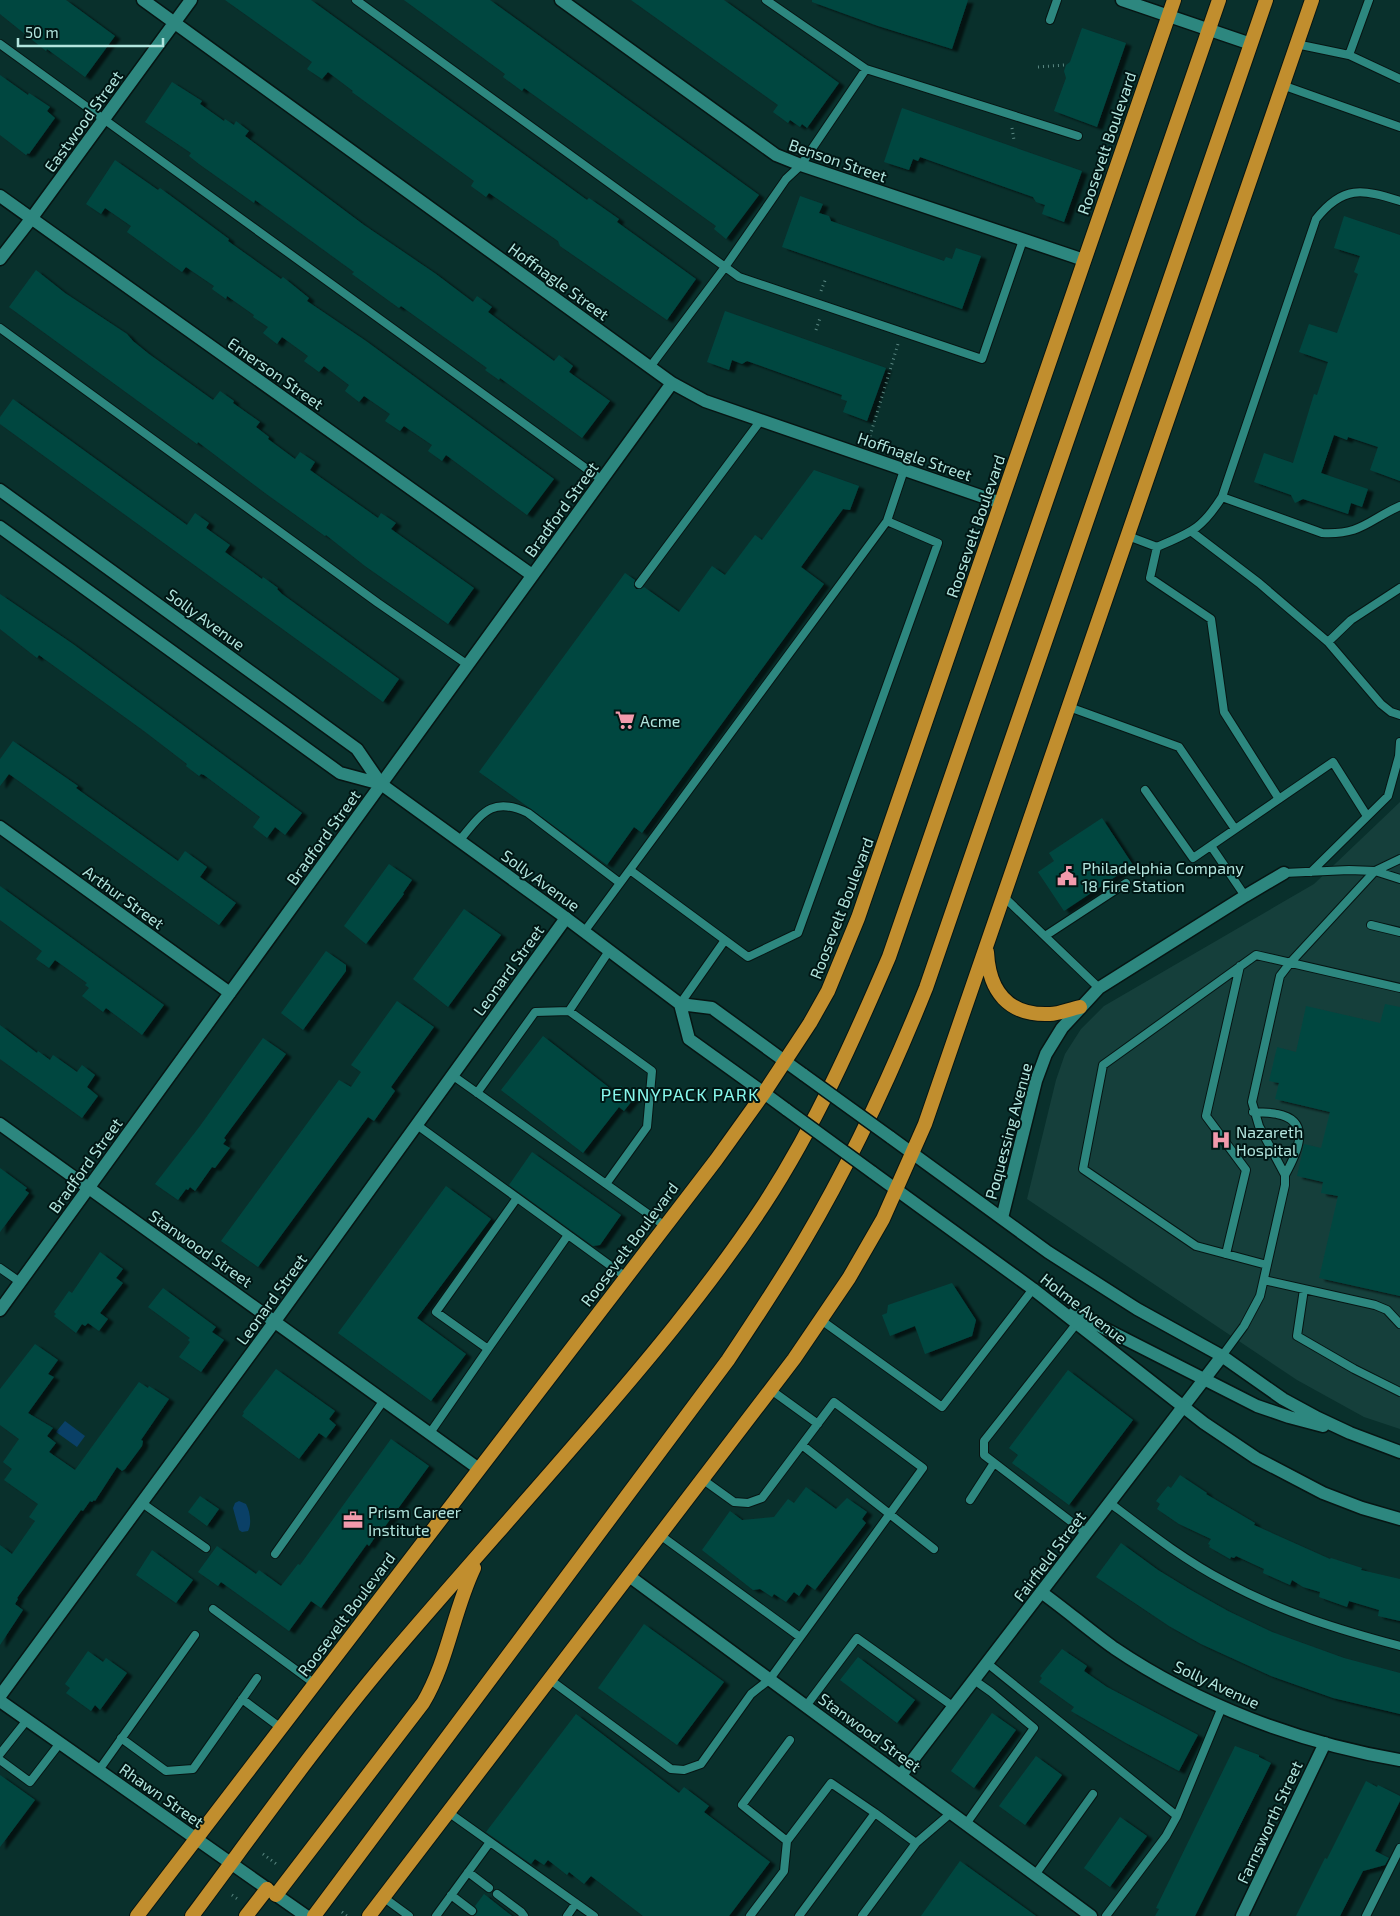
<svg xmlns="http://www.w3.org/2000/svg" width="1400" height="1916" viewBox="0 0 1400 1916" font-family="'Exo 2',sans-serif">
<style>
.built{fill:#153f3b}
.water{fill:#0a4067}
.building{fill:#004741;filter:url(#shadow)}
.lines{fill:none;stroke-linecap:round;stroke-linejoin:round}
.service-casing{stroke:#061513;stroke-width:10}
.minor-casing{stroke:#061513;stroke-width:15}
.tertiary-casing{stroke:#061513;stroke-width:15}
.secondary-casing{stroke:#061513;stroke-width:15}
.trunk-casing{stroke:#061513;stroke-width:16}
.path{stroke:#5a8782;stroke-width:3;stroke-dasharray:1 4;stroke-linecap:butt}
.service{stroke:#2d877f;stroke-width:8}
.minor{stroke:#2d877f;stroke-width:12}
.tertiary{stroke:#2d877f;stroke-width:12}
.secondary{stroke:#2d877f;stroke-width:12}
.trunk{stroke:#c18e2e;stroke-width:14}
.secondary-bridge-casing{stroke:#061513;stroke-width:15;stroke-linecap:butt}
.secondary-bridge{stroke:#2d877f;stroke-width:12}
.labels{text-anchor:middle;dominant-baseline:central;stroke-width:4;stroke-linejoin:round;paint-order:stroke}
.street-label{font-size:16px;fill:#b2e5de;stroke:#001614}
.poi-label{font-size:16px;fill:#b2e5de;stroke:#001614;text-anchor:start}
.neighbourhood-label{font-size:18px;letter-spacing:1px;fill:#88f9ed;stroke:#001614}
</style>
<defs>
<filter id="shadow"><feDropShadow dx="5.5" dy="3" stdDeviation="1" flood-color="#0009"/></filter>
</defs>
<rect width="100%" height="100%" fill="#09302c"/>
<path class="built" d="M1400,802V1429L1364,1417L1297,1380L1027,1199L1056,1080L1065,1054L1081,1029L1104,1006L1314,884Z"/>
<path class="water" d="M65,1421L85,1436L77,1447L56,1432Z
M239,1501L246,1504C250,1511 252,1524 248,1531L242,1532L239,1530L233,1508L235,1503Z"/>
<path class="building" d="M0,0H66L115,36L85,77L47,49L46,51L0,14Z
M225,0H311L587,200L589,198L619,219L617,222L696,279L667,320L560,246L558,241L489,193L486,197L471,186L474,181L352,92L353,91L328,72L322,79L307,69L312,62Z
M404,0H490L759,195L726,239L714,229L716,226L524,88L522,91L503,77L505,74Z
M631,0H724L839,83L807,128L802,124L800,127L790,120L788,123L773,112L778,105Z
M812,0H968L952,49L878,26L812,2Z
M1082,28L1126,43L1097,127L1054,111L1066,78L1064,71L1066,65L1070,62Z
M0,75L28,95L29,93L50,107L47,111L55,118L29,154L28,153L26,155L0,135Z
M172,82L202,101L200,104L224,121L225,119L234,125L236,121L249,131L245,136L364,225L436,274L473,302L477,296L492,307L488,312L554,361L559,355L573,366L569,372L610,401L582,438L500,378L499,380L485,370L487,368L401,306L399,308L392,303L352,274L354,272L255,200L254,203L199,164L189,156L191,153L145,122Z
M902,108L1082,171L1064,222L1042,214L1045,205L1036,202L1033,197L920,157L918,161L913,159L909,170L884,162Z
M115,160L158,190L160,188L175,199L229,239L228,241L281,279L283,277L309,298L307,301L366,341L554,479L527,515L446,455L442,461L428,451L432,445L404,426L400,431L385,421L390,414L364,396L359,402L345,391L349,385L324,366L319,372L304,361L308,356L282,337L277,344L263,333L268,327L253,317L254,315L227,296L226,299L212,289L214,286L186,267L182,272L168,262L127,232L131,226L105,208L101,214L86,204Z
M800,196L823,204L819,213L829,216L831,221L944,261L946,257L952,259L956,248L981,256L962,309L782,247Z
M1344,216L1400,235V481L1370,470L1378,447L1348,437L1347,440L1334,435L1321,473L1368,489L1362,507L1351,503L1348,514L1303,499L1295,503L1291,495L1254,482L1264,453L1293,463L1314,394L1317,395L1328,362L1299,352L1309,324L1337,333L1358,274L1354,272L1360,256L1334,248Z
M36,270L65,293L127,334L133,341L149,354L213,400L220,391L234,401L233,403L260,422L256,427L269,437L268,439L295,459L300,452L315,462L310,470L378,518L381,513L396,523L391,529L474,588L448,624L365,566L326,535L325,536L265,493L198,442L197,444L9,307Z
M725,311L886,368L867,421L843,412L847,401L841,399L842,395L747,361L742,364L732,360L729,370L707,362Z
M13,399L187,525L195,513L209,523L206,528L230,545L225,552L262,579L263,577L278,588L277,589L282,594L399,679L383,702L0,424V417Z
M814,470L859,486L850,510L843,509L801,567L824,584L642,833L634,827L607,865L531,809L479,772L625,573L635,580L634,586L636,589H641L644,587L679,612L712,566L725,575L755,535L762,540Z
M0,594L73,644L302,813L285,835L275,827L267,838L253,827L260,817L204,775L201,774L199,776L186,766L187,764L144,731L43,658L39,655L37,658L0,629Z
M13,741L78,786L76,788L178,861L185,851L207,867L200,877L236,903L219,925L9,774L0,786V759Z
M1102,818L1133,865L1064,911L1038,872L1054,861L1049,853Z
M389,864L412,880L403,893L404,894L366,944L344,926Z
M0,886L164,1005L142,1035L106,1008L103,1012L82,996L89,988L85,985L87,983L55,960L49,968L36,959L42,951L0,920Z
M464,909L501,935L448,1007L413,979Z
M326,951L346,965V971L303,1030L281,1013Z
M397,1001L434,1027L391,1087L395,1091L374,1121L368,1117L258,1267L221,1241L339,1080L351,1087L361,1072L351,1065Z
M1385,1004L1400,1007V1296L1319,1278L1338,1196L1321,1193L1323,1182L1297,1176L1304,1144L1321,1148L1330,1112L1275,1099L1279,1083L1269,1081L1277,1047L1296,1052L1306,1006L1380,1023Z
M0,1025L37,1053L38,1051L50,1060L53,1055L77,1072L82,1065L95,1075L87,1087L98,1096L82,1118L0,1059Z
M543,1036L616,1093L621,1086L635,1097L624,1111L619,1107L583,1153L501,1090Z
M263,1038L286,1054L224,1138L226,1140L223,1144L230,1148L215,1168L212,1167L195,1191L190,1187L188,1190L186,1189L178,1200L155,1184L200,1126Z
M532,1152L621,1215L600,1245L593,1246L509,1185Z
M0,1168L27,1188L25,1190L29,1193L0,1232Z
M446,1186L491,1219L417,1318L466,1354L431,1401L338,1333Z
M100,1252L123,1269L116,1278L123,1283L100,1313L108,1319L99,1331L88,1323L85,1326L82,1324L76,1333L54,1316L56,1314L54,1312L69,1291L72,1293Z
M952,1283L976,1320L972,1336L925,1354L915,1326L890,1336L882,1315L887,1313L888,1305Z
M163,1288L216,1327L212,1332L224,1340L201,1372L179,1357L190,1342L188,1340L190,1338L148,1307Z
M35,1344L58,1360L48,1374L54,1377L28,1413L53,1428L47,1436L56,1443L49,1452L75,1470L139,1382L148,1388L149,1386L169,1399L141,1440L143,1441L142,1446L125,1469L122,1471L117,1467L95,1501L94,1500L92,1502L90,1501L83,1511L81,1510L17,1598L18,1599L15,1604L23,1610L0,1645V1545L12,1554L35,1521L29,1517L38,1504L4,1480L12,1469L3,1462L19,1439L0,1425V1389Z
M276,1369L335,1411L329,1419L336,1425L326,1438L319,1433L299,1459L242,1416L244,1413L243,1412Z
M1068,1370L1133,1420L1069,1505L1012,1463L1018,1455L1009,1448Z
M391,1439L429,1466L381,1532L380,1530L369,1546L367,1544L321,1608L311,1601L289,1631L221,1582L218,1586L198,1572L217,1546L256,1574L259,1570L281,1586L298,1564L300,1565Z
M1180,1475L1207,1493L1206,1494L1255,1523L1254,1525L1330,1559L1331,1558L1362,1568L1361,1570L1400,1579V1621L1378,1616L1379,1610L1349,1601L1347,1607L1319,1597L1320,1592L1303,1587L1292,1580L1290,1585L1263,1573L1264,1569L1236,1556L1234,1558L1231,1557L1230,1559L1209,1547L1210,1545L1208,1544L1211,1539L1179,1524L1157,1509L1160,1504L1156,1501L1168,1486L1171,1488Z
M806,1487L836,1509L847,1498L867,1512L862,1519L866,1523L815,1590L807,1584L799,1596L794,1592L786,1602L774,1594L772,1597L760,1589L753,1590L702,1550L730,1511L742,1520L774,1517L788,1499L794,1503Z
M200,1496L219,1509L207,1526L188,1512Z
M1121,1543L1158,1570L1189,1589L1228,1611L1272,1632L1344,1658L1400,1673V1714L1333,1698L1271,1676L1201,1644L1169,1626L1096,1577Z
M152,1550L193,1580L176,1603L136,1575Z
M644,1624L724,1682L677,1745L598,1688Z
M1062,1649L1087,1666L1084,1671L1107,1687L1198,1735L1179,1771L1126,1743L1071,1711L1074,1707L1039,1682L1042,1678L1040,1676Z
M88,1651L103,1662L106,1658L127,1673L100,1710L95,1705L91,1711L66,1693L70,1688L65,1684Z
M858,1657L915,1700L897,1723L840,1680Z
M992,1713L1016,1730L974,1788L951,1771Z
M576,1714L679,1793L684,1787L709,1806L704,1812L770,1862L729,1916H643L591,1876L584,1884L569,1872L567,1875L548,1860L544,1865L535,1859L531,1864L486,1832Z
M1235,1746L1259,1755V1757L1271,1763L1195,1916H1155L1159,1909L1156,1908Z
M1036,1756L1062,1775L1025,1825L999,1806Z
M0,1775L35,1800L0,1847Z
M1366,1781L1377,1787L1378,1785L1400,1796V1801L1375,1851L1389,1858L1385,1865L1363,1871L1340,1916H1296L1325,1858L1327,1859Z
M1120,1817L1147,1836L1110,1887L1084,1868Z
M960,1861L1036,1916H921Z
M484,1894L512,1916H474L478,1911L475,1906Z"/>
<g class="lines">
<defs>
<path id="service" d="M356,0L739,277L982,359L1023,240
M1050,20L1057,0
M0,44L602,480
M1296,44L1349,55L1400,79
M1349,55L1369,0
M866,69L1078,136
M1282,85L1400,127
M0,328L378,603L468,665
M650,367L725,267L786,179L801,165L866,69L766,0
M1222,497L1316,219C1343,185 1362,189 1400,201
M1192,532L1259,583L1328,642
M1128,536L1157,547C1191,532 1201,530 1222,497L1322,533C1362,535 1368,520 1400,506
M1157,547L1150,578L1211,619L1224,712L1279,799
M639,584L761,420
M1400,588L1351,620L1328,642L1381,704L1391,712L1400,715
M1069,707L1179,747L1235,829
M1145,790L1193,858L1333,762L1367,816
M459,841C481,815 491,795 528,813L620,883
M1211,846L1245,896
M630,870L748,957L798,933L938,543L887,521
M1311,872L1388,796L1399,756L1400,742
M1284,873L1349,870L1375,871L1400,879
M1004,897L1099,988
M1371,925L1400,932
M584,932L887,521L904,470
M1045,936L1126,883
M609,951L569,1011L652,1071L647,1127L606,1184L665,1226
M680,1004L725,940
M452,1075L606,1184
M477,1093L535,1012L569,1011
M1253,1112C1261,1113 1270,1112 1277,1114C1314,1121 1296,1155 1285,1175
M417,1125L626,1277
M517,1198L436,1312L488,1349L568,1235
M1226,1254L1246,1170L1206,1116L1240,966
M1267,1265L1196,1246L1083,1169L1103,1065L1256,955L1400,988
M0,1268L20,1282
M1264,1280L1375,1305L1387,1310L1400,1324
M1304,1289L1297,1336L1354,1369L1400,1392
M821,1320L942,1407L1033,1289
M1077,1323L984,1441V1455L1086,1533
M1222,1356L1244,1326L1260,1296L1285,1185V1175L1259,1126L1252,1102L1280,976L1290,963L1375,871L1400,859
M771,1390L818,1424
M430,1433L488,1349
M802,1445L934,1549
M970,1500L994,1463
M142,1503L206,1548
M1110,1503C1147,1531 1184,1560 1226,1582C1281,1612 1340,1630 1400,1646
M660,1535L800,1637
M275,1554L384,1400
M213,1609L315,1684
M987,1663L1177,1816
M549,1679L671,1769L684,1770L701,1764L751,1694L770,1679L923,1468L834,1402L762,1498L748,1503L734,1502L702,1479
M242,1699L281,1728
M806,1706L857,1638L954,1707
M121,1738L166,1771L193,1769L257,1678
M790,1740L742,1805L787,1841L831,1783L875,1813
M0,1754L27,1720
M0,1760L30,1782L60,1743
M99,1770L195,1635
M448,1812L594,1916
M966,1824L1034,1728L991,1692L974,1680
M916,1843L951,1813
M468,1872L489,1888
M1035,1875L1093,1794
M497,1894L521,1912L524,1916
M451,1895L472,1911
M383,1897L409,1916
M436,1916L490,1842
M567,1916L576,1903
M750,1916L784,1871L787,1841
M799,1916L875,1813L916,1843L862,1916
M1106,1916L1166,1836L1177,1816L1222,1707
M1366,1916L1400,1848"/>
<path id="minor" d="M143,0L672,383L705,401L1001,503
M561,0L776,155L801,165L1084,260
M1122,0L1251,44
M0,196L532,575
M0,259L31,219L191,0
M0,827L230,993
M0,1124L479,1469
M1002,1218L1036,1081L1046,1054L1062,1028L1099,988L1245,896L1284,873
M0,1310L672,383
M629,1576L1091,1916
M1041,1592C1066,1610 1089,1630 1114,1648C1198,1705 1300,1743 1400,1760
M0,1696L275,1321L566,918
M901,1775L1222,1356
M1242,1916L1325,1743"/>
<path id="tertiary" d="M0,490L357,749L381,784L566,918L680,1004L712,1008L786,1062
M0,527L340,773L381,784
M680,1004L689,1039L764,1093"/>
<path id="secondary" d="M786,1062L804,1075
M764,1093L787,1110
M890,1137L1048,1252L1137,1309L1222,1356L1283,1399L1318,1418L1350,1433L1400,1452
M872,1172L1033,1289L1204,1423L1256,1458L1323,1493L1362,1508L1400,1519
M1074,1313L1257,1406L1289,1417L1323,1426
M0,1701L306,1916"/>
<path id="trunk" d="M987,952C989,991 1008,1016 1050,1014C1059,1014 1070,1009 1080,1007
M276,1895L423,1703C448,1661 453,1612 474,1568
M137,1916L716,1160L764,1093L810,1023L828,991L858,918L1174,0
M192,1916C256,1830 319,1741 388,1659C450,1586 514,1515 577,1442C644,1365 709,1288 765,1203C815,1126 853,1041 889,957L1219,0
M246,1916L267,1889
M314,1916L728,1360C754,1321 780,1282 804,1241C852,1160 891,1075 926,988L1266,0
M369,1916L794,1359L849,1278L883,1219L925,1124L1312,0"/>
</defs>
<use href="#service" class="service-casing"/>
<use href="#minor" class="minor-casing"/>
<use href="#tertiary" class="tertiary-casing"/>
<use href="#secondary" class="secondary-casing"/>
<use href="#trunk" class="trunk-casing"/>
<path class="path" d="M1038,67L1064,65
M1012,128L1014,140
M821,291L826,278
M816,330L820,318
M870,436L898,344
M263,1854L279,1866
M232,1895L239,1900
M342,1912L347,1916"/>
<use href="#service" class="service"/>
<use href="#minor" class="minor"/>
<use href="#tertiary" class="tertiary"/>
<use href="#secondary" class="secondary"/>
<use href="#trunk" class="trunk"/>
<defs>
<path id="secondary-bridge" d="M804,1075L890,1137
M787,1110L872,1172"/>
</defs>
<use href="#secondary-bridge" class="secondary-bridge-casing"/>
<use href="#secondary-bridge" class="secondary-bridge"/>
</g>
<defs>
<symbol id="supermarket-bare" viewBox="-9 -9 18 18"><path d="M-6-5.5h2.5l.6 2H6L4.5 2H-2.5L-4.4-4H-6ZM-1.5 3.2a1.3 1.3 0 1 0 .1 0ZM3 3.2a1.3 1.3 0 1 0 .1 0Z" fill="#f29aac" stroke="#001614" stroke-width="2.5" paint-order="stroke"/></symbol>
<symbol id="civic-bare" viewBox="-9 -9 18 18"><path d="M-.6-6.5H3V-4.5H.6V-3L4-1V1h2V6H-6V1h2V-1L-.6-3ZM-1.2 2.5V6h2.4V2.5Z" fill="#f29aac" stroke="#001614" stroke-width="2.5" paint-order="stroke"/></symbol>
<symbol id="hospital-bare" viewBox="-9 -9 18 18"><path d="M-5-5h3v3.5h4V-5h3V5h-3V1.5h-4V5h-3Z" fill="#f29aac" stroke="#001614" stroke-width="2.5" paint-order="stroke"/></symbol>
<symbol id="office-bare" viewBox="-9 -9 18 18"><path d="M-6-3h4V-5.5h4V-3h4V5H-6ZM-1-4.5V-3h2v-1.5ZM-6 0V1H6V0Z" fill="#f29aac" stroke="#001614" stroke-width="2.5" paint-order="stroke"/></symbol>
</defs>
<g fill-rule="evenodd">
<use href="#supermarket-bare" x="611" y="706" width="28" height="28"/>
<use href="#civic-bare" x="1053" y="862" width="28" height="28"/>
<use href="#hospital-bare" x="1207" y="1126" width="28" height="28"/>
<use href="#office-bare" x="339" y="1506" width="28" height="28"/>
</g>
<g class="labels">
<g class="street-label">
<text transform="translate(83 121) rotate(-54)">Eastwood Street</text>
<text transform="translate(1106 143) rotate(-71)">Roosevelt Boulevard</text>
<text transform="translate(838 160) rotate(19)">Benson Street</text>
<text transform="translate(559 281) rotate(36)">Hoffnagle Street</text>
<text transform="translate(276 373) rotate(35)">Emerson Street</text>
<text transform="translate(915 456) rotate(19)">Hoffnagle Street</text>
<text transform="translate(561 509) rotate(-54)">Bradford Street</text>
<text transform="translate(975 526) rotate(-71)">Roosevelt Boulevard</text>
<text transform="translate(206 619) rotate(36)">Solly Avenue</text>
<text transform="translate(323 837) rotate(-54)">Bradford Street</text>
<text transform="translate(541 880) rotate(36)">Solly Avenue</text>
<text transform="translate(124 897) rotate(36)">Arthur Street</text>
<text transform="translate(841 908) rotate(-69)">Roosevelt Boulevard</text>
<text transform="translate(508 970) rotate(-54)">Leonard Street</text>
<text transform="translate(1008 1131) rotate(-75)">Poquessing Avenue</text>
<text transform="translate(85 1165) rotate(-54)">Bradford Street</text>
<text transform="translate(629 1244) rotate(-53)">Roosevelt Boulevard</text>
<text transform="translate(201 1248) rotate(35)">Stanwood Street</text>
<text transform="translate(271 1299) rotate(-54)">Leonard Street</text>
<text transform="translate(1084 1308) rotate(38)">Holme Avenue</text>
<text transform="translate(1049 1556) rotate(-53)">Fairfield Street</text>
<text transform="translate(346 1614) rotate(-53)">Roosevelt Boulevard</text>
<text transform="translate(1217 1684) rotate(25)">Solly Avenue</text>
<text transform="translate(870 1732) rotate(36)">Stanwood Street</text>
<text transform="translate(162 1795) rotate(35)">Rhawn Street</text>
<text transform="translate(1269 1822) rotate(-65)">Farnsworth Street</text>
</g>
<g class="poi-label">
<text x="640" y="720">Acme</text>
<text x="1082" y="867">Philadelphia Company<tspan x="1082" dy="18">18 Fire Station</tspan></text>
<text x="1236" y="1131">Nazareth<tspan x="1236" dy="18">Hospital</tspan></text>
<text x="368" y="1511">Prism Career<tspan x="368" dy="18">Institute</tspan></text>
</g>
<g class="neighbourhood-label">
<text x="680" y="1094">PENNYPACK PARK</text>
</g>
</g>
<path d="M18 38v8h145v-8" fill="none" stroke="#b2e5de" stroke-width="2.5"/>
<text x="25" y="38" font-size="15" fill="#b2e5de" stroke="#001614" stroke-width="4" paint-order="stroke">50 m</text>
</svg>
